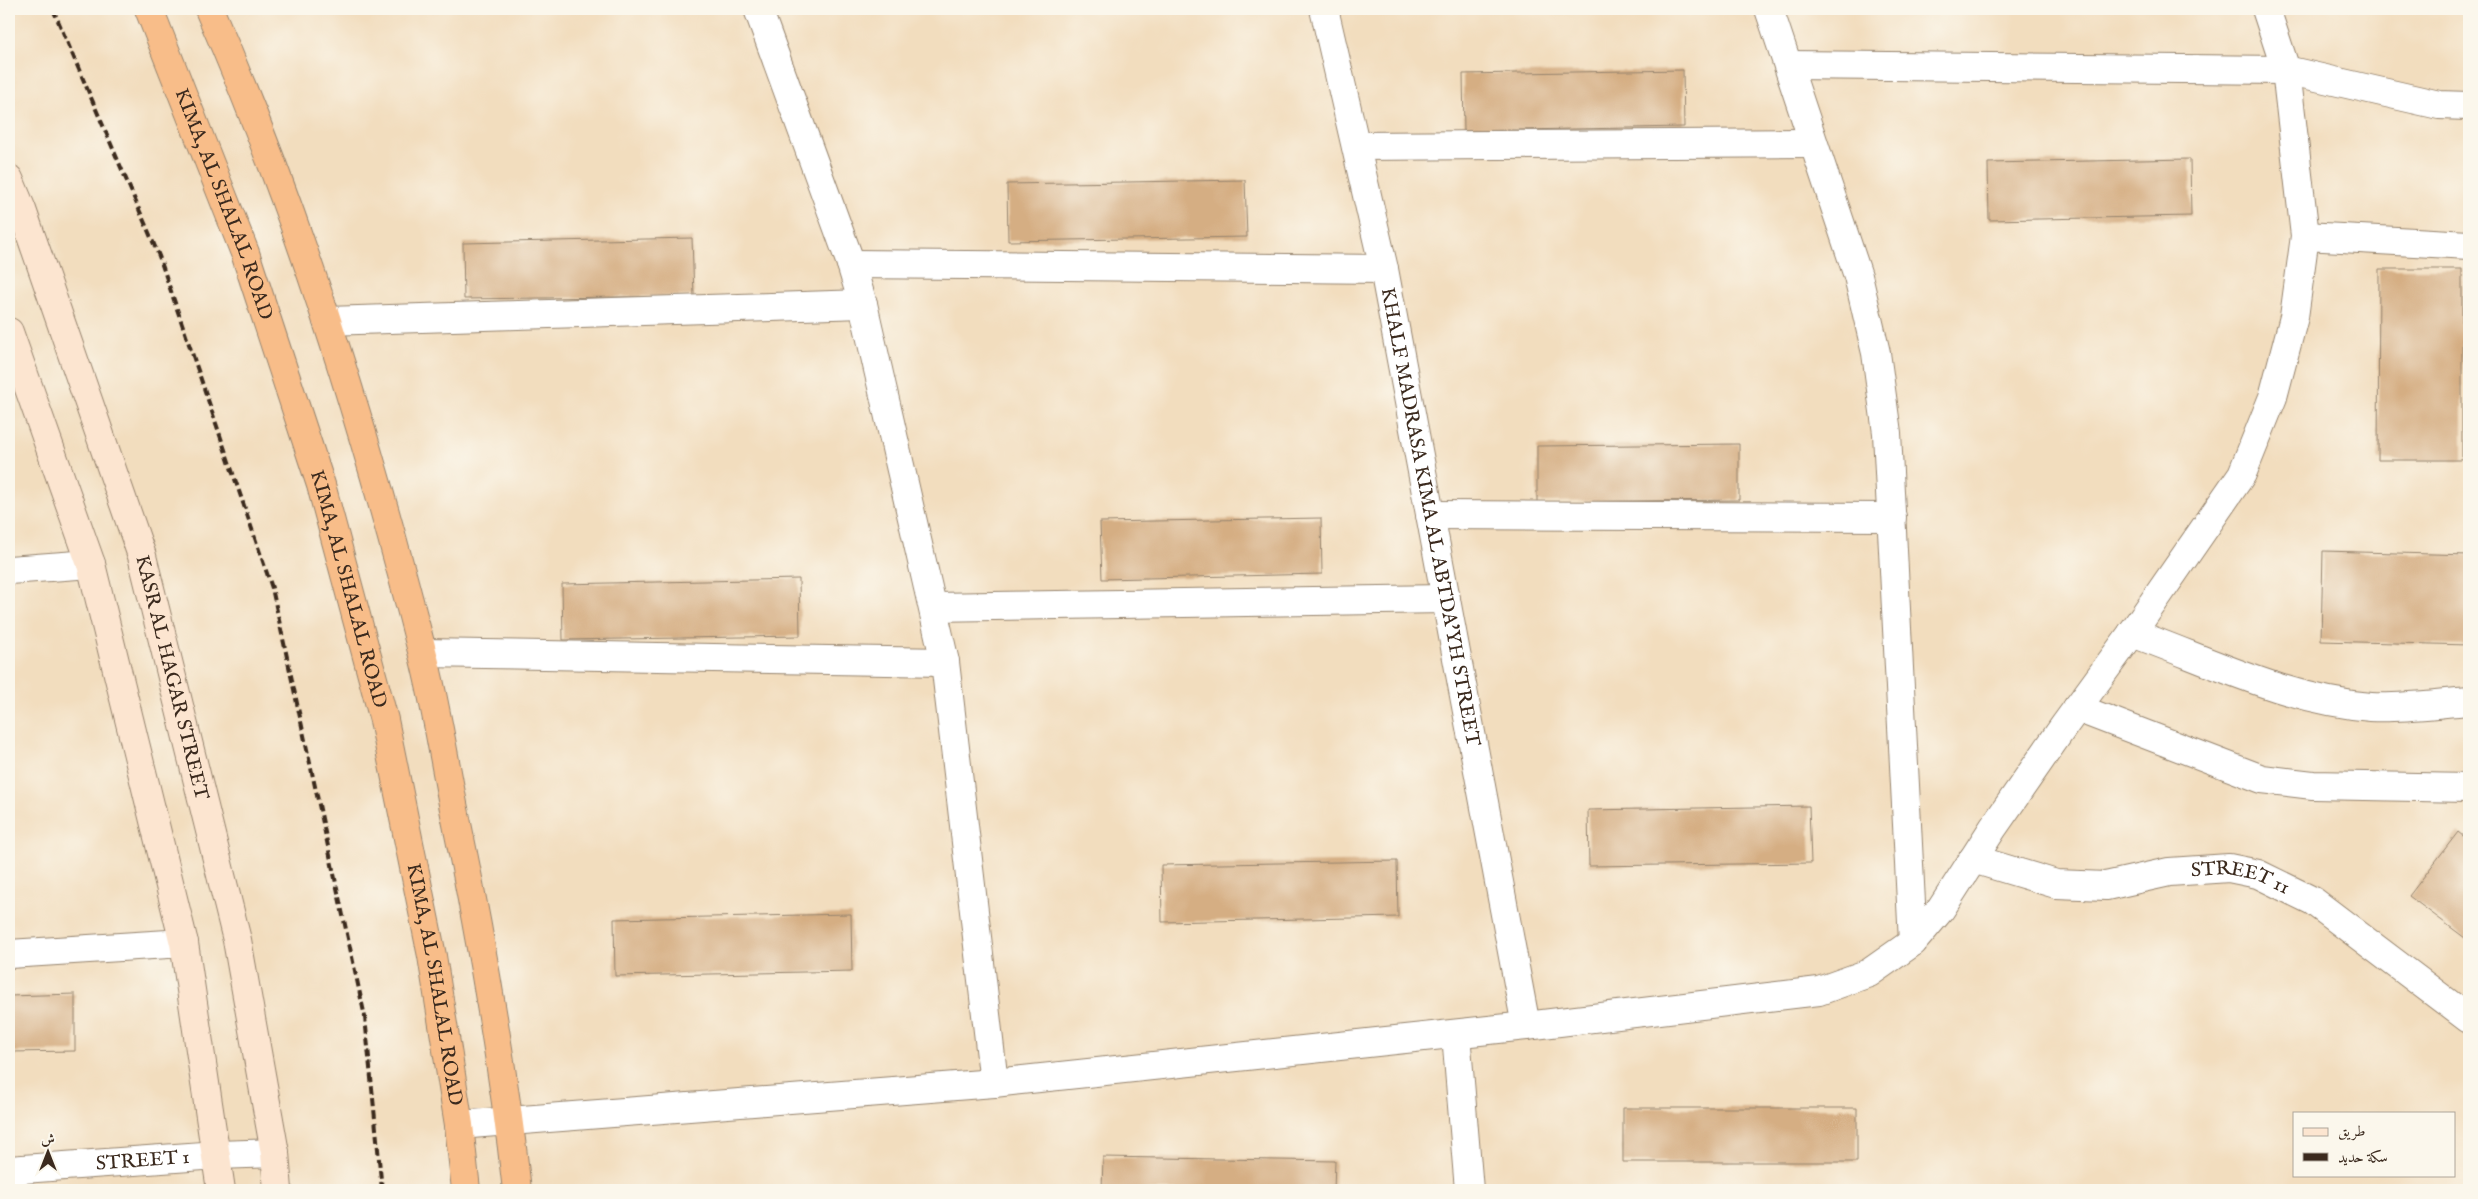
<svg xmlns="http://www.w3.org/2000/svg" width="2478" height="1199" viewBox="0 0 2478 1199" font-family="'IM FELL English',Amiri,serif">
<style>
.building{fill:#d5ae83}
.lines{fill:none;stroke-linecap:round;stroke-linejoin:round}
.street-casing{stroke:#96846e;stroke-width:30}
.secondary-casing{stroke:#96846e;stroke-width:30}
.highway-casing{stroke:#96846e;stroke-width:30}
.street{stroke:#fff;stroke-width:28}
.secondary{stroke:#fce5d0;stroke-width:28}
.highway{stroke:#f8bd89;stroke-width:28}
.rail{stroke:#3b2a1e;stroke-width:4;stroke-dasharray:8 4;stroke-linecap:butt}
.labels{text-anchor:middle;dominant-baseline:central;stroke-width:4.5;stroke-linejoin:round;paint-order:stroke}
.street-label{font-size:20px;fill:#3b2a1e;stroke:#fbf7ec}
</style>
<rect width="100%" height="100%" fill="#fbf7ec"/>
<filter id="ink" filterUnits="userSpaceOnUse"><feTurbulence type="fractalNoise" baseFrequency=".02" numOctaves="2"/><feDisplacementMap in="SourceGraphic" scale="10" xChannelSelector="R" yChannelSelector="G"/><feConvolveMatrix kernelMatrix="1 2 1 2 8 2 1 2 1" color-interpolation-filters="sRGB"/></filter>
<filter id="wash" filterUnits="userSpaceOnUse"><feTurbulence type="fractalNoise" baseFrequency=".0096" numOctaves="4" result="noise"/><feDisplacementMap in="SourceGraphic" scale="20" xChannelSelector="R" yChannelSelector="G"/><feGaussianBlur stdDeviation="1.12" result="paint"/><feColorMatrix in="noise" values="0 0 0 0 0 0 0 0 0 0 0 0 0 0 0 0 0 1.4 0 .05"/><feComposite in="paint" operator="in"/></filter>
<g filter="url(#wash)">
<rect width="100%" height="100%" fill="#f2ddbe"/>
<g id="blocks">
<path class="building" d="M1683,70L1684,127L1464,131L1463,74Z
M2190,159L2191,216L1989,220L1988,163Z
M1245,180L1247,237L1008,241L1007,184Z
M692,238L694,296L464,299L463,243Z
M2379,269H2462V460H2378Z
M1739,444V500L1537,502V446Z
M1321,518L1322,574L1102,579L1100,522Z
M2323,551L2469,555V645L2321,641Z
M799,579L800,636L563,640L562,584Z
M1809,806L1811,863L1589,866L1588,810Z
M2458,832L2469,841V941L2409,896Z
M1397,861L1398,917L1162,922L1161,865Z
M851,914L852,971L615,976L614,919Z
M75,994V1051L9,1052V996Z
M1623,1108H1857V1162H1623Z
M1103,1157L1335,1161L1334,1190H1102Z"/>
</g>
</g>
<g filter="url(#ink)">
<use href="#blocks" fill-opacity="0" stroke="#96846e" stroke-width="1"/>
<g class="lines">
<defs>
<g id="street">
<path d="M758,9L851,264L863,304L945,662L994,1083"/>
<path id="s1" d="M1324,9L1384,269L1526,1026"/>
<path d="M1769,9L1858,276L1876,353L1887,433L1913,942"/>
<path d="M1788,65L2286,70L2439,105L2469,106"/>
<path d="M1356,146L1813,143"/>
<path d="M2305,236L2469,245"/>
<path d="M851,264L1384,269"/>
<path d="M327,321L863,304"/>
<path d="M1430,515L1892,517"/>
<path d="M9,570L91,564"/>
<path d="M933,607L1446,599"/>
<path d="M2132,633C2210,661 2286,700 2371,707C2399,709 2440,703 2469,701"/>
<path d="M423,653L945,662"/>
<path d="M2077,708L2262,779L2313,785L2469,788"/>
<path id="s2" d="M1973,859L2056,884L2106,886L2169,872L2229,868L2258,874L2313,901L2469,1019"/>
<path d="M9,954L184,943"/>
<path d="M1456,1034L1469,1190"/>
<path d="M459,1125L994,1083L1526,1026L1819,991L1869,973L1913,942L1941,909L1993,828L2064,726L2132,633L2242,474L2273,397L2294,317L2305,236L2286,70L2266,9"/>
<path id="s3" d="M9,1170L217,1155L275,1153"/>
</g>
<g id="secondary">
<path id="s4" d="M9,179L22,210L142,556L237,940L275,1153L278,1190"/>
<path d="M9,332L91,564L184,943L221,1190"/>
</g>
<g id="highway">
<path id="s5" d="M149,9L245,253L321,485L384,720L432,956L459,1125L466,1190"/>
<path d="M209,9C299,213 367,435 422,651C436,704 444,760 455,814C481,939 503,1064 517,1190"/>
</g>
</defs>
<use href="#street" class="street-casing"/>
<use href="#secondary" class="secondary-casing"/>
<use href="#highway" class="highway-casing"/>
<use href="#street" class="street"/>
<use href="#secondary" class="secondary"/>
<use href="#highway" class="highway"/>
<path class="rail" d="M53,9L159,256L272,588L365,1017L382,1190"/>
</g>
</g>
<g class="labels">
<g class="street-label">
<text stroke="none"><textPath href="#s5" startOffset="209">KIMA, AL SHALAL ROAD</textPath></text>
<text stroke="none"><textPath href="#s1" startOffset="519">KHALF MADRASA KIMA AL ABTDA'YH STREET</textPath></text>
<text stroke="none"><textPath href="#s5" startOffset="614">KIMA, AL SHALAL ROAD</textPath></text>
<text stroke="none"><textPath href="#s4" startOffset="525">KASR AL HAGAR STREET</textPath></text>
<text stroke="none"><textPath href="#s2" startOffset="274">STREET 11</textPath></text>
<text stroke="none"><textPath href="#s5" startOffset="1019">KIMA, AL SHALAL ROAD</textPath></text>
<text stroke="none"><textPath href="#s3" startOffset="134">STREET 1</textPath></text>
</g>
</g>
<rect width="2478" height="1199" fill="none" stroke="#fbf7ec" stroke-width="30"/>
<rect x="2293" y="1112" width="162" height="65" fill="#fbf7ec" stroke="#aea59a"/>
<rect x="2303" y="1128" width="25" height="8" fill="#fce5d0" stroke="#aea59a"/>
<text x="2338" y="1136" font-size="15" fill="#3b2a1e">طريق</text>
<rect x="2303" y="1153" width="25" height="8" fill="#3b2a1e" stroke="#aea59a"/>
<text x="2338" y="1162" font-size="15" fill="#3b2a1e">سكة حديد</text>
<g transform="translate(48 1152)" stroke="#fbf7ec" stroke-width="4" paint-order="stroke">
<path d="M0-4L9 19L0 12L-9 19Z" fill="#3b2a1e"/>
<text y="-8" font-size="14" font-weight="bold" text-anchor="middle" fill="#3b2a1e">ش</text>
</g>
</svg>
